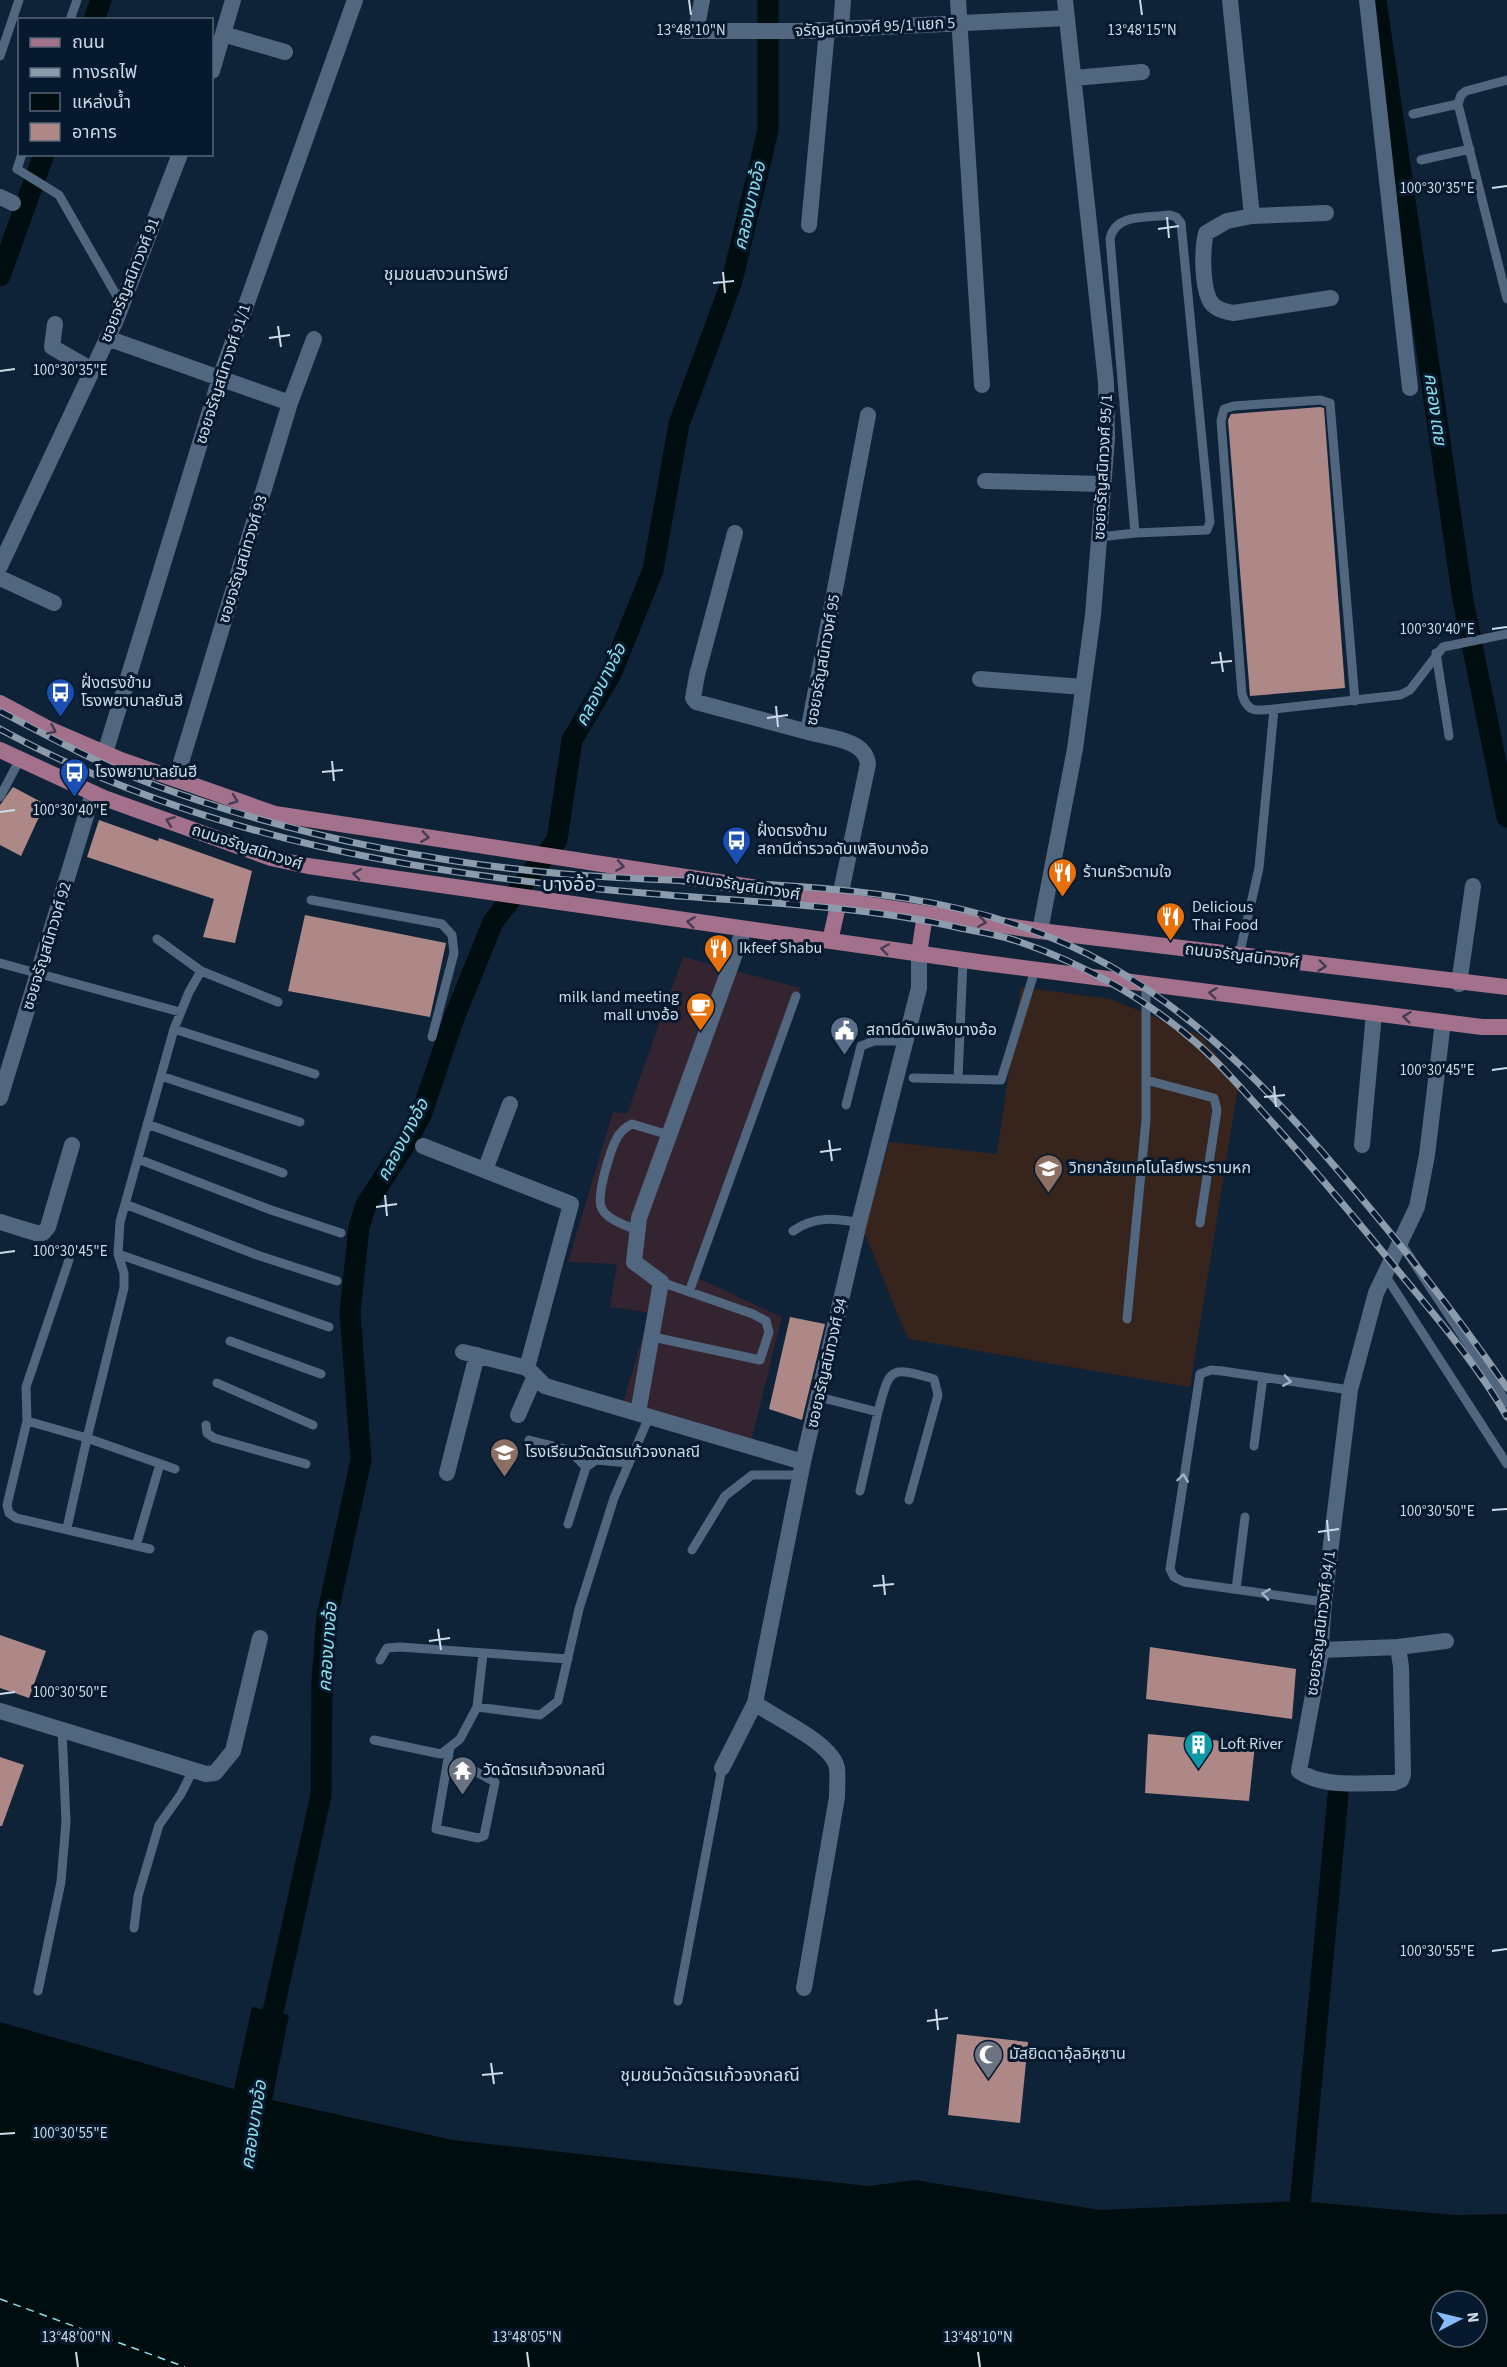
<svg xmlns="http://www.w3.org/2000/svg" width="1507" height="2367" viewBox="0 0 1507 2367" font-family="'Source Sans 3','Noto Sans Thai',sans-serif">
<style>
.commercial{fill:#33242f}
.education{fill:#36241d}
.water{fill:#000d0f;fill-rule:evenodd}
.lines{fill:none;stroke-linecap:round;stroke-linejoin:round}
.canal{stroke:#000d0f;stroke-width:21}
.ferry{stroke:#8be2eb;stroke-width:1.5;stroke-dasharray:8 6;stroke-linecap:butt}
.building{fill:#ae8886}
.service{stroke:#516780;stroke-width:9}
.minor{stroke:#516780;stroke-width:16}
.primary{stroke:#a4718d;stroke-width:16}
.rail-casing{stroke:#8c9cac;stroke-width:7}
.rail{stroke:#06192e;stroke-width:4.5;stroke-dasharray:14;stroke-linecap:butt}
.oneway{stroke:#453c54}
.oneway2{stroke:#a2b2c4}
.ticks{fill:none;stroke:#cddae8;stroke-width:2}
.labels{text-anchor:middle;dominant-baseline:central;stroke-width:6;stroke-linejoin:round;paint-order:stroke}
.street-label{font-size:16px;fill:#cddae8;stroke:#06192e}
.poi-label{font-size:16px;fill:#cddae8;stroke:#06192e;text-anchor:start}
.water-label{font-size:18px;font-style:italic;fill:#8be2eb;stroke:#06192e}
.neighbourhood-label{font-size:18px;fill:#cddae8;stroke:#06192e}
.quarter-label{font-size:20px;fill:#cddae8;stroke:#06192e}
.ticks-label{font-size:15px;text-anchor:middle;fill:#cddae8;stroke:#06192e;stroke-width:6;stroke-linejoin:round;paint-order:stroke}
</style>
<rect width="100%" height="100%" fill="#0f2338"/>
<path class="commercial" d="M683,957L801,988L698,1278L782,1317L750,1446L622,1406L650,1313L610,1307L617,1264L568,1262L613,1112L627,1114Z"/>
<path class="education" d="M1021,987L1110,999L1200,1035L1239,1081L1190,1387L908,1339L864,1232L889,1142L997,1154Z"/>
<path class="water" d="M252,2007L289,2015L272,2100L453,2140L868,2186L915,2180L1100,2210L1300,2201L1455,2215L1507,2214V2367H0V2022L234,2089ZM1441,2301H1477V2337H1441Z"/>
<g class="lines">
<path class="canal" d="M1376,0L1463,600L1507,817
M94,20L101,0
M0,276L44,154
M267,2039L321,1795L322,1680L327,1616L361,1460L350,1312L359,1227L366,1205L406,1143L421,1115L454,1018L493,922L557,840L572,740L611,674L653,570L679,424L732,281L768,130V0
M1298,2228L1338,1796"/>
<path class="ferry" d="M0,2299L185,2367"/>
</g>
<path class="building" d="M1320,407L1324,408L1345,688L1250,696L1228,420L1231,414Z
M13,787L45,804L21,856L0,845V805Z
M99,820L158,841L159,838L252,871L235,943L203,937L214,899L87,857Z
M305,915L446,943L430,1017L288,991Z
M790,1317L825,1324L802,1420L769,1409Z
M0,1635L46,1651L29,1698L0,1688Z
M1150,1647L1296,1669L1292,1719L1146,1699Z
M1148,1734L1255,1744L1249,1801L1145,1793Z
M0,1757L24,1765L2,1826H0Z
M957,2034L1028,2042L1020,2123L948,2115Z"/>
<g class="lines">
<path class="service" d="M70,20L77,0
M0,56L19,0
M1507,80L1466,91L1461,95L1458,104L1507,299
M1413,114L1458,104
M22,154L17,169L59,195L122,305
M1421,160L1470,149
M1100,537L1135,533L1110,239C1115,213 1148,218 1170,215L1176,217L1181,223L1210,522L1207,530L1135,533
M1436,653L1449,736
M1274,709C1257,711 1247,713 1242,694L1221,421L1224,409L1234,406L1320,400L1330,403L1355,701
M0,797L19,761
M311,900L442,924L452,935L454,953L432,1037
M157,939L201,971
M1239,956L1259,868L1274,709L1400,695L1410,690L1443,647L1507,634
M0,963L180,1012
M174,1029L315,1074
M161,1076L300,1122
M913,1078L958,1079L963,960
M958,1079L1001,1080L1035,970
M1146,1080L1214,1098L1217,1110L1200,1223
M846,1105L861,1046L874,1041H906
M147,1124L283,1173
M138,1159L271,1210L341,1233
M125,1204L257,1255L337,1281
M638,1231C626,1225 609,1221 602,1209C595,1197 611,1148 618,1136C622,1130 626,1127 632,1124L669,1135
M793,1231C814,1216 835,1218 859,1223
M1400,1242L1507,1403
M118,1254L329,1327
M1385,1275L1507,1464
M689,1292L796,996
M1127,1319L1146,1120V984
M653,1337L760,1360L769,1332L766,1321L753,1314L661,1282
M230,1341L321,1374
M217,1383L313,1425
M819,1397L878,1412C890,1367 889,1366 934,1379L938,1395L909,1500
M27,1421L26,1387L69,1260
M206,1425L207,1433L214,1438L306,1464
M529,1440L569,1450L586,1467
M1254,1446L1263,1377
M860,1491L878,1412
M568,1524L586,1467L596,1460L629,1463
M67,1528L87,1438L175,1469
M136,1546L160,1464
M150,1549L16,1518L9,1513L7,1505L27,1421L87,1438L124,1288V1273L118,1254L120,1222L174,1029L189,992L201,971L278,1002
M692,1550L725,1496L752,1475H800
M1236,1589L1245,1517
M1324,1602L1184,1582L1174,1577L1170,1569L1200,1374L1211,1370L1222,1371L1350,1390
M380,1660L387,1648L400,1647L568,1659
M477,1707L483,1654
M374,1740L441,1754L460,1739L477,1707L540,1715L558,1701L579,1609L614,1498L649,1417
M447,1768L473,1770L495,1782L484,1836L478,1838L436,1829L450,1747
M134,1928L138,1896L159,1825L181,1794L193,1770
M38,1991L61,1882L66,1822L62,1729
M678,2001L722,1768"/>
<path class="minor" d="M958,0L982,385
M1230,0L1252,216L1227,221L1206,233C1202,250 1202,283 1209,299C1213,309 1224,311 1233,313L1331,298
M1367,0L1410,388
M841,29L843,0
M684,31H798L1067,18
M696,31L702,0
M223,34L285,52
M212,71L233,0
M1074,78L1142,72
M0,197L13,203
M1252,216L1326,213
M809,225L827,30
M55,324L52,347L92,370
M107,338L290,403
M985,481L1103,484
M735,533L697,675L693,698L696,702L808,732
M0,566L116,320L180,154
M0,578L54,603
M980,679L1083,687
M105,753L220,378L355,0
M176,779L290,403L314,339
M839,901L868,764C865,739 829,738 808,732L868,415
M1040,931L1075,749L1093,615L1107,438L1106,382L1065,0
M1459,984L1473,886
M0,1098L93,793
M1362,1145L1374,1013
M423,1146L571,1204L527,1368
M485,1170L510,1104
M0,1222L36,1233H43L48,1227L72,1145
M463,1352L527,1368L545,1386L803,1462
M638,1413L661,1282L634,1262L639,1218L744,929
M518,1415L535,1376
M447,1473L477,1355
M1398,1647L1446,1641
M1321,1650L1398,1647L1401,1667L1403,1775L1401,1780L1394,1783C1365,1782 1323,1789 1299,1771L1320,1657L1324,1602L1350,1390L1376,1293L1417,1207L1427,1155L1443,1022
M755,1703C774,1718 832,1742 837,1768C838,1777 837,1788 837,1797L804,1988
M0,1711L206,1774L215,1773L233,1751L260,1638
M722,1768L755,1703L803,1462L859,1223L919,988V954"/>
<path class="primary" d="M0,703L49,729L121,760L275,814L1040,931L1507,987
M0,750L104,798L271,858L308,866L985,963L1482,1027H1507
M830,941L839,901
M919,954L925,914"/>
<defs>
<path id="rail" d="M0,711C51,738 103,766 157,786C288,834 427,862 565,874C748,889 945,872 1110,966C1207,1022 1281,1102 1353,1188C1407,1252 1459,1318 1507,1388
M0,729C204,840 428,876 656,894C758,903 861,905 960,928C980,932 1001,935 1020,942C1081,963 1145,998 1194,1041C1218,1061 1239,1086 1261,1110C1304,1157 1345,1206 1386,1256C1428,1308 1474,1359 1507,1417"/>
</defs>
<use href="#rail" class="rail-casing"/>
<use href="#rail" class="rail"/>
</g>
<defs><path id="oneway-chevron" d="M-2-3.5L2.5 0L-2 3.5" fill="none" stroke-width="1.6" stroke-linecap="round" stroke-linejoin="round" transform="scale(1.5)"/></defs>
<g class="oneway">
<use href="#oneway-chevron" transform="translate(52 730) rotate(25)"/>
<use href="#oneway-chevron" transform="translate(234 800) rotate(20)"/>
<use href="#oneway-chevron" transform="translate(170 821) rotate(-160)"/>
<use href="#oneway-chevron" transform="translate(425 837) rotate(8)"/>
<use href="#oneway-chevron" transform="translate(620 866) rotate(9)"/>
<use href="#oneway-chevron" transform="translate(357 874) rotate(-172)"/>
<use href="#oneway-chevron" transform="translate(691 922) rotate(-172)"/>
<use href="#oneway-chevron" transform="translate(982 922) rotate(9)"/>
<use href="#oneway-chevron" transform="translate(885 949) rotate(-172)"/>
<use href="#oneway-chevron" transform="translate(1322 966) rotate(7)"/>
<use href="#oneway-chevron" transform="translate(1213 993) rotate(-173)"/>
<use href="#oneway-chevron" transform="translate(1407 1017) rotate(-173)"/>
</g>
<g class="oneway2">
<use href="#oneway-chevron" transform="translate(1287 1381) rotate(9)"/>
<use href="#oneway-chevron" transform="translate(1183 1478) rotate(-82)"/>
<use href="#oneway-chevron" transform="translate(1266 1594) rotate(-172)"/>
</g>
<path class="ticks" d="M689,0L691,15M1140,0L1142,15M1492,188L1507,186M1167,217L1169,238M1158,229L1179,226M723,272L725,293M713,283L734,281M278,326L281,347M269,338L290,335M0,371L15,369M1492,629L1507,627M1220,652L1223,672M1211,663L1232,661M776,706L778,727M767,718L788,715M332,761L334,781M322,772L343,770M0,812L15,810M1492,1070L1507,1068M1274,1086L1276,1107M1264,1097L1285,1095M829,1140L832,1161M820,1152L841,1149M385,1195L387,1216M376,1207L397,1204M0,1253L15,1251M1492,1510L1507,1509M1327,1520L1329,1541M1318,1532L1339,1529M883,1575L885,1595M873,1586L894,1584M438,1629L441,1650M429,1641L450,1638M0,1694L15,1692M1492,1951L1507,1949M936,2009L938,2030M927,2021L948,2018M491,2063L494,2084M482,2075L503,2073M0,2134L15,2133M76,2352L78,2367M527,2352L529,2367M978,2352L980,2367"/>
<defs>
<symbol id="bus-pin" viewBox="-11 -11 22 30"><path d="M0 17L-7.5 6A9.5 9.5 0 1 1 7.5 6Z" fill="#1a4fb4" stroke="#06192e"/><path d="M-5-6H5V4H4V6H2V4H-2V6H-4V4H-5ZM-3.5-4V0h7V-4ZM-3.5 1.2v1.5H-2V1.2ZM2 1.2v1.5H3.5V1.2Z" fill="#fff"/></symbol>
<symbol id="restaurant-pin" viewBox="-11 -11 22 30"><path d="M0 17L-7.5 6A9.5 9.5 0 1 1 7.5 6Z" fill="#e8710a" stroke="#06192e"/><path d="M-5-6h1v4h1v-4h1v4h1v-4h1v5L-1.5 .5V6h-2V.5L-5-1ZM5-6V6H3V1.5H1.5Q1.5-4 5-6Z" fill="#fff"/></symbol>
<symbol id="cafe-pin" viewBox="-11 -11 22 30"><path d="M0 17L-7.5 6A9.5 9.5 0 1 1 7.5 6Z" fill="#e8710a" stroke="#06192e"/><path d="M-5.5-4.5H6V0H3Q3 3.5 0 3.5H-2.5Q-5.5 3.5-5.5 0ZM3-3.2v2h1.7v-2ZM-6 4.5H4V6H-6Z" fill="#fff"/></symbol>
<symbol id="civic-pin" viewBox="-11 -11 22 30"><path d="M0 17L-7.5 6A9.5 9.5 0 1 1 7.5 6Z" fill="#5c6f8a" stroke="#06192e"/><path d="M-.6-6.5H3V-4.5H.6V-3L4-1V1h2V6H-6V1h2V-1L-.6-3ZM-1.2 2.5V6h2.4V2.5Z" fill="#fff"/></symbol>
<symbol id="university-pin" viewBox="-11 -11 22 30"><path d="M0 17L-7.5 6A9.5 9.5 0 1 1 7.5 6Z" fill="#8d6e63" stroke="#06192e"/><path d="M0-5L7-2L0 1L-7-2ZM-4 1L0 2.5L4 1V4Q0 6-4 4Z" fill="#fff"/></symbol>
<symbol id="school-pin" viewBox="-11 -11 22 30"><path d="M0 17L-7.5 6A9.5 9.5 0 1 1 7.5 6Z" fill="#8d6e63" stroke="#06192e"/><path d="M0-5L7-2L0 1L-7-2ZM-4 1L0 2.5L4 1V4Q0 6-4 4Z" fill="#fff"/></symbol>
<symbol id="building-pin" viewBox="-11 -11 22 30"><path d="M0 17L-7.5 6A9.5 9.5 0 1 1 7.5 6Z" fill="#0f9aa8" stroke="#06192e"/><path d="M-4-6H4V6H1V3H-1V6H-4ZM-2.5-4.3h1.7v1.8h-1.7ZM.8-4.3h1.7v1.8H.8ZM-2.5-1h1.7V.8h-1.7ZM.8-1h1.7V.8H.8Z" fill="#fff"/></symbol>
<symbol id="temple-pin" viewBox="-11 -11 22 30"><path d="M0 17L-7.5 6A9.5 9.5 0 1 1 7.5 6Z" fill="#6b7280" stroke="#06192e"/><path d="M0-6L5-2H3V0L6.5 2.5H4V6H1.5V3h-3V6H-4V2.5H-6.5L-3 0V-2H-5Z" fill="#fff"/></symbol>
<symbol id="mosque-pin" viewBox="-11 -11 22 30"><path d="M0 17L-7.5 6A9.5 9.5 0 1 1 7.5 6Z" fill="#6b7280" stroke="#06192e"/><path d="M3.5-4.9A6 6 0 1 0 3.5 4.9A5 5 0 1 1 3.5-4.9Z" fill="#fff"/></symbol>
</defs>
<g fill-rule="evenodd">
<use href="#bus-pin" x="44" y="676" width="33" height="45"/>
<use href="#bus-pin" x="58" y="756" width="33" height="45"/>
<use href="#bus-pin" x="720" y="824" width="33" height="45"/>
<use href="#restaurant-pin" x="1046" y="856" width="33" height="45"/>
<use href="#restaurant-pin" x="1154" y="900" width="33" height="45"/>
<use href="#restaurant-pin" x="702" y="932" width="33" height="45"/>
<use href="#cafe-pin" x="684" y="990" width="33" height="45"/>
<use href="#civic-pin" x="828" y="1014" width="33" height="45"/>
<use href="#university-pin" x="1032" y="1152" width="33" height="45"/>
<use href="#school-pin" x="488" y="1436" width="33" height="45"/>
<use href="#building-pin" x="1182" y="1728" width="33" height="45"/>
<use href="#temple-pin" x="446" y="1754" width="33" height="45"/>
<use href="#mosque-pin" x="972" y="2038" width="33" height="45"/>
</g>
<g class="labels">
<g class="street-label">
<text transform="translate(875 27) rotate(-3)">จรัญสนิทวงศ์ 95/1 แยก 5</text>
<text transform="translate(130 280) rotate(-68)">ซอยจรัญสนิทวงศ์ 91</text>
<text transform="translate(223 374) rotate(-72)">ซอยจรัญสนิทวงศ์ 91/1</text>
<text transform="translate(1103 467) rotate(-87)">ซอยจรัญสนิทวงศ์ 95/1</text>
<text transform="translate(243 559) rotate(-73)">ซอยจรัญสนิทวงศ์ 93</text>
<text transform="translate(823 660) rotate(-80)">ซอยจรัญสนิทวงศ์ 95</text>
<text transform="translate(247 847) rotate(18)">ถนนจรัญสนิทวงศ์</text>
<text transform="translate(743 886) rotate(9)">ถนนจรัญสนิทวงศ์</text>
<text transform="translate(47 946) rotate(-73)">ซอยจรัญสนิทวงศ์ 92</text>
<text transform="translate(1242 956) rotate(7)">ถนนจรัญสนิทวงศ์</text>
<text transform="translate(827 1363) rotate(-77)">ซอยจรัญสนิทวงศ์ 94</text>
<text transform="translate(1321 1623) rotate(-83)">ซอยจรัญสนิทวงศ์ 94/1</text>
</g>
<g class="poi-label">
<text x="81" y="683">ฝั่งตรงข้าม<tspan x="81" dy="18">โรงพยาบาลยันฮี</tspan></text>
<text x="95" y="772">โรงพยาบาลยันฮี</text>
<text x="757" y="831">ฝั่งตรงข้าม<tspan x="757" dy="18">สถานีตำรวจดับเพลิงบางอ้อ</tspan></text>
<text x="1083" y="872">ร้านครัวตามใจ</text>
<text x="1192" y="907">Delicious<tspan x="1192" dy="18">Thai Food</tspan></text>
<text x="739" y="948">Ikfeef Shabu</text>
<text x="679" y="997" text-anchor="end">milk land meeting<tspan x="679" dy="18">mall บางอ้อ</tspan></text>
<text x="866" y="1030">สถานีดับเพลิงบางอ้อ</text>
<text x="1069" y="1168">วิทยาลัยเทคโนโลยีพระรามหก</text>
<text x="525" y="1452">โรงเรียนวัดฉัตรแก้วจงกลณี</text>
<text x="1220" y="1744">Loft River</text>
<text x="483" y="1770">วัดฉัตรแก้วจงกลณี</text>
<text x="1009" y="2054">มัสยิดดาอุ้ลอิหุซาน</text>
</g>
<g class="water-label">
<text transform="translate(750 206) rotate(-77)">คลองบางอ้อ</text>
<text transform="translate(1435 409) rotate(82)">คลอง เตย</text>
<text transform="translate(601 685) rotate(-63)">คลองบางอ้อ</text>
<text transform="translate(403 1140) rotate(-62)">คลองบางอ้อ</text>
<text transform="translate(328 1647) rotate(-86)">คลองบางอ้อ</text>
<text transform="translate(254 2125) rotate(-81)">คลองบางอ้อ</text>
</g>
<g class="neighbourhood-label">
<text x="446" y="274">ชุมชนสงวนทรัพย์</text>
<text x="710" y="2075">ชุมชนวัดฉัตรแก้วจงกลณี</text>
</g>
<g class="quarter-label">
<text x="569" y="885">บางอ้อ</text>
</g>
</g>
<g class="ticks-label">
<text x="691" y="35">13°48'10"N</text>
<text x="1142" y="35">13°48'15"N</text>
<text x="1437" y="193">100°30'35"E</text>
<text x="70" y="375">100°30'35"E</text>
<text x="1437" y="634">100°30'40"E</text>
<text x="70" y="815">100°30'40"E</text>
<text x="1437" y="1075">100°30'45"E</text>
<text x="70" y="1256">100°30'45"E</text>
<text x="1437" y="1516">100°30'50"E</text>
<text x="70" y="1697">100°30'50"E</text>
<text x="1437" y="1956">100°30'55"E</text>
<text x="70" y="2138">100°30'55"E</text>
<text x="76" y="2342">13°48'00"N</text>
<text x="527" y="2342">13°48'05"N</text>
<text x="978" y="2342">13°48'10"N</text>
</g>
<rect x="18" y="18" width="195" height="138" fill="#06192e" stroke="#566678" stroke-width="1.5"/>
<rect x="30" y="38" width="30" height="9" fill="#a4718d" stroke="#566678" stroke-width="1.5"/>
<text x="72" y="48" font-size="18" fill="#cddae8">ถนน</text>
<rect x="30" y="68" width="30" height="9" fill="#8c9cac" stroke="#566678" stroke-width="1.5"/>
<text x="72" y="78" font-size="18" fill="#cddae8">ทางรถไฟ</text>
<rect x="30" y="93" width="30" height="18" fill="#000d0f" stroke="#566678" stroke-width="1.5"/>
<text x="72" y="108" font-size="18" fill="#cddae8">แหล่งน้ำ</text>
<rect x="30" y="123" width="30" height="18" fill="#ae8886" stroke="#566678" stroke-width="1.5"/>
<text x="72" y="138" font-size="18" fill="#cddae8">อาคาร</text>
<g transform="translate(1459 2319) rotate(83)"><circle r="28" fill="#06192e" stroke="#566678" stroke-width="1.5"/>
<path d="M0-4.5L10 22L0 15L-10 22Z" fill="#86bbfb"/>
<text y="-9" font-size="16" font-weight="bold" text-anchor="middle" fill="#cddae8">N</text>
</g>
</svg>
